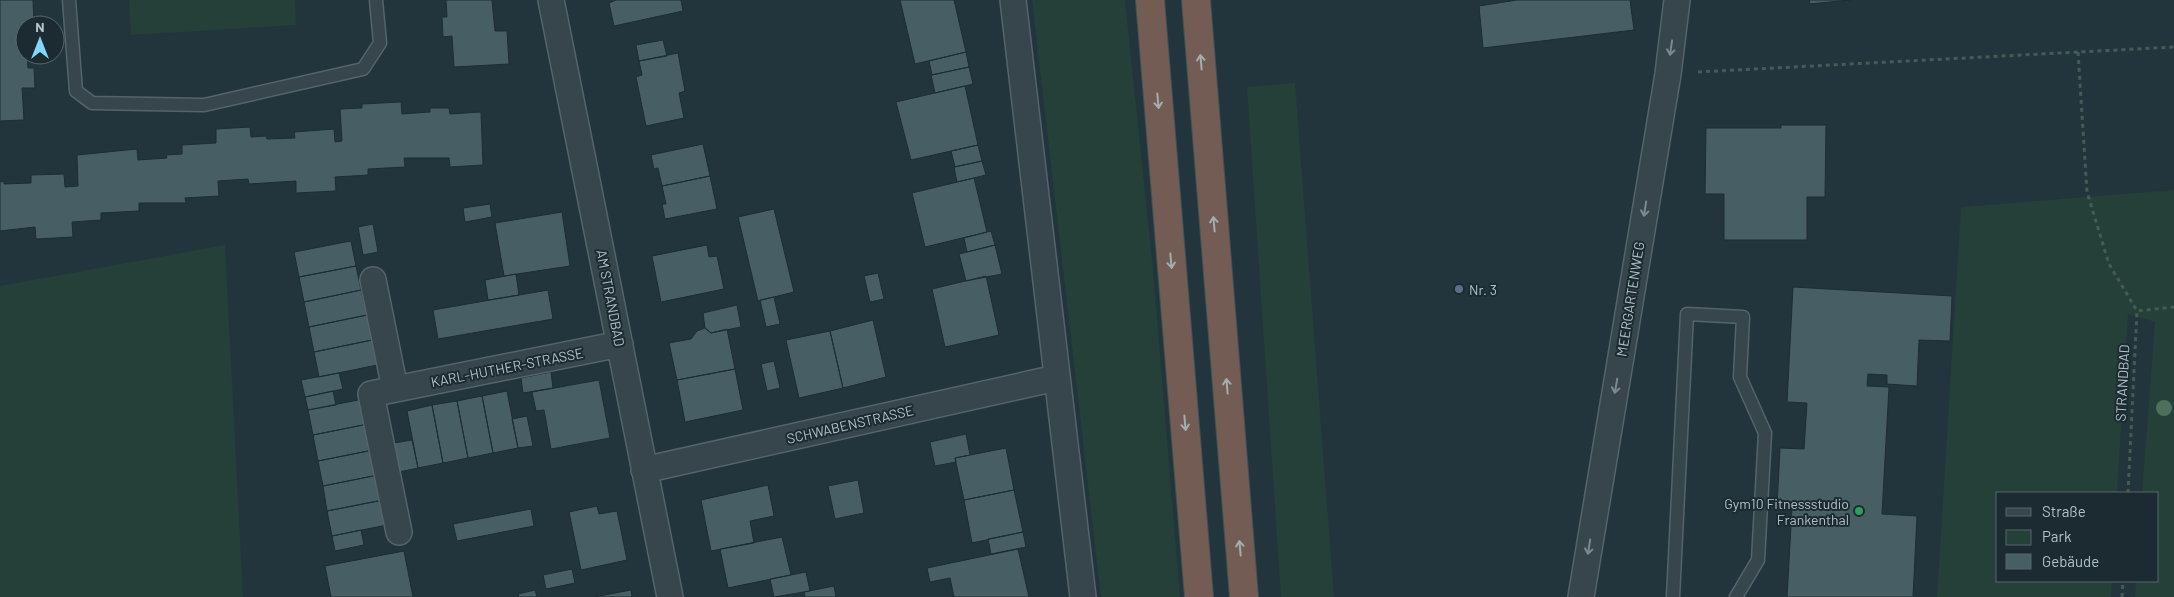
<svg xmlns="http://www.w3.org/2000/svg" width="2174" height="597" viewBox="0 0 2174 597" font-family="Barlow,sans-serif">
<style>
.green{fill:#253f39}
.building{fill:#485e65;stroke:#1d2d33}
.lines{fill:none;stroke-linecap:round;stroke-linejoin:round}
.lane-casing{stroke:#54646a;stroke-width:15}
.street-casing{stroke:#54646a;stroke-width:28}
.highway-casing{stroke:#415157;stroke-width:30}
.path{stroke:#445b57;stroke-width:3;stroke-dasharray:4 4;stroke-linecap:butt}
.lane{stroke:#36464c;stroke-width:12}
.street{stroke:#36464c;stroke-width:25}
.highway{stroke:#725c53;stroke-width:28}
.tree{fill:#4e6f59}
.oneway{stroke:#7a8a90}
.oneway2{stroke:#a4adb1}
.service-dot{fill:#5c6f8a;stroke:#1b2b31;stroke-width:2}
.leisure-dot{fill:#2e9e5b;stroke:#1b2b31;stroke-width:2}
.labels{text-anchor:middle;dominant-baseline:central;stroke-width:4;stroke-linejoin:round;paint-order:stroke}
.poi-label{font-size:14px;fill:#b1c1c8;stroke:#1b2b31;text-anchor:start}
.street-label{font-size:14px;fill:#b1c1c8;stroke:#1b2b31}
</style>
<rect width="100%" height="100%" fill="#22353c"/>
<path class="green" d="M129,0H295L296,25L131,35Z
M1032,0H1125L1153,269L1180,597H1101Z
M1295,83L1334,597H1281L1247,87Z
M2174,190V597H2135L2136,581H2158V493H2142L2155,322L2128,314L2117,493H1998V581H2112L2111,597H1937L1961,207Z
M225,245L243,597H0V286Z"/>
<path class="building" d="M0,0H33L34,25H25V55H27L28,68H34L35,88H22L24,120L0,121Z
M446,0H492L495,31H507L509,64L454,67L452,36L443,37L442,17H447Z
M616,0H681L683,11L614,26L609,3Z
M900,0H954L966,52L915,64Z
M1517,0H1630L1634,30L1483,48L1479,6Z
M1809,0H1850L1810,4Z
M663,40L667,56L639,61L636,45Z
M966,52L969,67L932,75L929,61Z
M678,53L685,91L679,93L684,118L646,126L636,77L642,75L639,61Z
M969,67L973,84L935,93L931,75Z
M965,86L978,145L911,160L896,102Z
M401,102L402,114L430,112V108H449L450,114L481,112L483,165L450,167L449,158H404L405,167L368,169V175L335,177L336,191L296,193V181L249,184L248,179L218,181L219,196L185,198L186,203H139V211L101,213V220L72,222L73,237L36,239L35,227L0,231V182L4,181V184L31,183V175L64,174L65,187L78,186L77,155L137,149L138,160L167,158L166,155L182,154V145L216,143V129L250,127L251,137L266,136L267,139L295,138L294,132L334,129L335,142L342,141L340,109L362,108V104Z
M1781,125H1826L1825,197H1807V240H1724V194H1705L1706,128H1781Z
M703,144L710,176L662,186L658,168L654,169L651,155Z
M978,145L982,161L955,167L951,151Z
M982,161L986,175L957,182L954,167Z
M710,176L717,209L665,219L662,204H666L662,186Z
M974,178L987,232L925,247L912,193Z
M490,204L492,217L465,222L463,208Z
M774,209L794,292L758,301L738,217Z
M562,212L570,266L504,276L495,223Z
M373,224L378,252L363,255L358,227Z
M991,231L995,245L967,252L964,238Z
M351,241L356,266L299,277L294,252Z
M707,245L709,257L717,256L724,289L661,302L652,256Z
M995,245L1002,274L966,281L959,254Z
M356,266L361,290L304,302L299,277Z
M878,273L884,299L870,302L864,276Z
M516,274L519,295L488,300L485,280Z
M986,276L999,335L945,347L932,289Z
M1793,287L1952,296L1950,341L1919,340L1917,386L1887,384V375L1868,374L1867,386L1889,387L1882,514L1917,516L1913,597H1787L1792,508L1777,507L1780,448L1804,449L1807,403L1787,402Z
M361,290L367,315L309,327L304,302Z
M548,290L553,319L438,339L433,310Z
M774,297L780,324L766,327L760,300Z
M737,305L741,327L711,333L705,328L703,313Z
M367,315L372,340L314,352L309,327Z
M873,320L886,377L843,388L830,331Z
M705,328L711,333L727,329L735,369L677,380L669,343L691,339L697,331Z
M830,331L843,388L799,398L786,340Z
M372,340L377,365L319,377L314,352Z
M774,361L780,388L767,391L761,364Z
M735,369L743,410L685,422L677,380Z
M551,372L553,388L523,393L521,378Z
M339,373L343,389L305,397L301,380Z
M599,380L610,438L551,449L544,410L536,411L532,392Z
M333,391L336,405L308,410L305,397Z
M507,391L518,448L493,453L482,396Z
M482,396L493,453L468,458L457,401Z
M363,399L368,424L313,435L308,410Z
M457,401L468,458L443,463L432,405Z
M432,405L443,463L418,468L407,411Z
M527,416L533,446L518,448L512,419Z
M368,424L373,450L318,461L313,435Z
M966,434L970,455L955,458L956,462L935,466L930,442Z
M412,440L418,468L399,472L394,443Z
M1006,448L1014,490L964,500L955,458Z
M373,450L378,475L323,486L318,461Z
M378,475L383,500L327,511L323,486Z
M858,480L864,513L835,519L828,486Z
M768,485L774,516L750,521L754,543L711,551L701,500Z
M1014,490L1023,532L972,543L964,500Z
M383,500L387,525L332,536L327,511Z
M597,506L599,514L617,511L627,560L581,570L569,512Z
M531,509L534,526L457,541L453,524Z
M361,530L364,545L335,551L332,536Z
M1023,532L1026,547L991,554L988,539Z
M782,537L791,575L728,588L720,549Z
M1018,549L1029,597H954L950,578L930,582L927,568Z
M404,551L413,597H331L325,566Z
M572,569L575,583L546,589L543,575Z
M806,572L810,591L774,597L770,579Z
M834,586L836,597H805L804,592Z
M535,590L537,597H519L518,594Z
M631,590L632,597H594Z"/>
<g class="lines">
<defs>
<path id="lane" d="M69,0L76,91L92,103L204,105L363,69L380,43L376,0
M1673,597L1687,314L1743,317L1740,377L1765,433L1758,560L1736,597"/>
<path id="street" d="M551,0L670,597
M1013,0L1083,597
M373,280L395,389
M644,470L1056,378
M399,532L371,394L620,344
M1581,597L1668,74L1677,0"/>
<path id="highway" d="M1150,0L1199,597
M1196,0L1244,597"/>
</defs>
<use href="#lane" class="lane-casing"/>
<use href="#street" class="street-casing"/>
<use href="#highway" class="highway-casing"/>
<path class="path" d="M2078,52L2087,192L2109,264L2137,311
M1698,72L2174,47
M2128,493L2137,311L2174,307
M2122,597L2123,581"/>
<use href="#lane" class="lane"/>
<use href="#street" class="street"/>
<use href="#highway" class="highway"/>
</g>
<circle class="tree" cx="2164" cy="408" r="8"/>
<defs><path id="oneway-shaft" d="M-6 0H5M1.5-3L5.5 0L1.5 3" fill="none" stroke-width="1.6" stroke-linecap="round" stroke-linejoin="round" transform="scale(1.25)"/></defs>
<g class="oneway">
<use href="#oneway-shaft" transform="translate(1671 48) rotate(98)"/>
<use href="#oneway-shaft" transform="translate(1645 209) rotate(99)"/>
<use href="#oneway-shaft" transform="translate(1616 386) rotate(100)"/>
<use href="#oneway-shaft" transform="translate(1589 547) rotate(99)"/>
</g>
<g class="oneway2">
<use href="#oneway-shaft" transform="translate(1201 62) rotate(-95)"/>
<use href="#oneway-shaft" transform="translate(1158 101) rotate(85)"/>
<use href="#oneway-shaft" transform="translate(1214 224) rotate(-95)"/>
<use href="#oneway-shaft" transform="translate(1171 261) rotate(85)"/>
<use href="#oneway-shaft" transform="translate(1227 386) rotate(-95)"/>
<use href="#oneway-shaft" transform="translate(1185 423) rotate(85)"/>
<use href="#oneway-shaft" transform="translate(1240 548) rotate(-95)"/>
</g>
<circle class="service-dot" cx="1459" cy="289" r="5"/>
<circle class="leisure-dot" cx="1859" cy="511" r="5"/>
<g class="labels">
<g class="poi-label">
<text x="1469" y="289">Nr. 3</text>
<text x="1849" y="503" text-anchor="end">Gym10 Fitnessstudio<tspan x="1849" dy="16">Frankenthal</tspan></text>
</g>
<g class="street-label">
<text transform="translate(611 298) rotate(79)">AM STRANDBAD</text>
<text transform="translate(1630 299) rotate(-81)">MEERGARTENWEG</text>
<text transform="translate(507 367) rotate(-11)">KARL-HUTHER-STRASSE</text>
<text transform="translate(2122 383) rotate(-87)">STRANDBAD</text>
<text transform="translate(850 424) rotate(-13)">SCHWABENSTRASSE</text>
</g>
</g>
<rect x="1996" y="492" width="162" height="90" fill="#1b2b31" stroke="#57676d"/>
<rect x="2006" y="508" width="25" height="8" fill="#36464c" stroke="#57676d"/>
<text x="2042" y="517" font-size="15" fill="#b1c1c8">Straße</text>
<rect x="2006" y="530" width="25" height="15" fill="#253f39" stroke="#57676d"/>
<text x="2042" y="542" font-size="15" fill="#b1c1c8">Park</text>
<rect x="2006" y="554" width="25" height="15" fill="#485e65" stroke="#57676d"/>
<text x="2042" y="567" font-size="15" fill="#b1c1c8">Gebäude</text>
<g transform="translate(40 40)"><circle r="24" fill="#1b2b31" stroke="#57676d"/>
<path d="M0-4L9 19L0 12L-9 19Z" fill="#84d6fa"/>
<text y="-8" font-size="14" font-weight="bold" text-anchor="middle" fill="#b1c1c8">N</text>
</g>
</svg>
